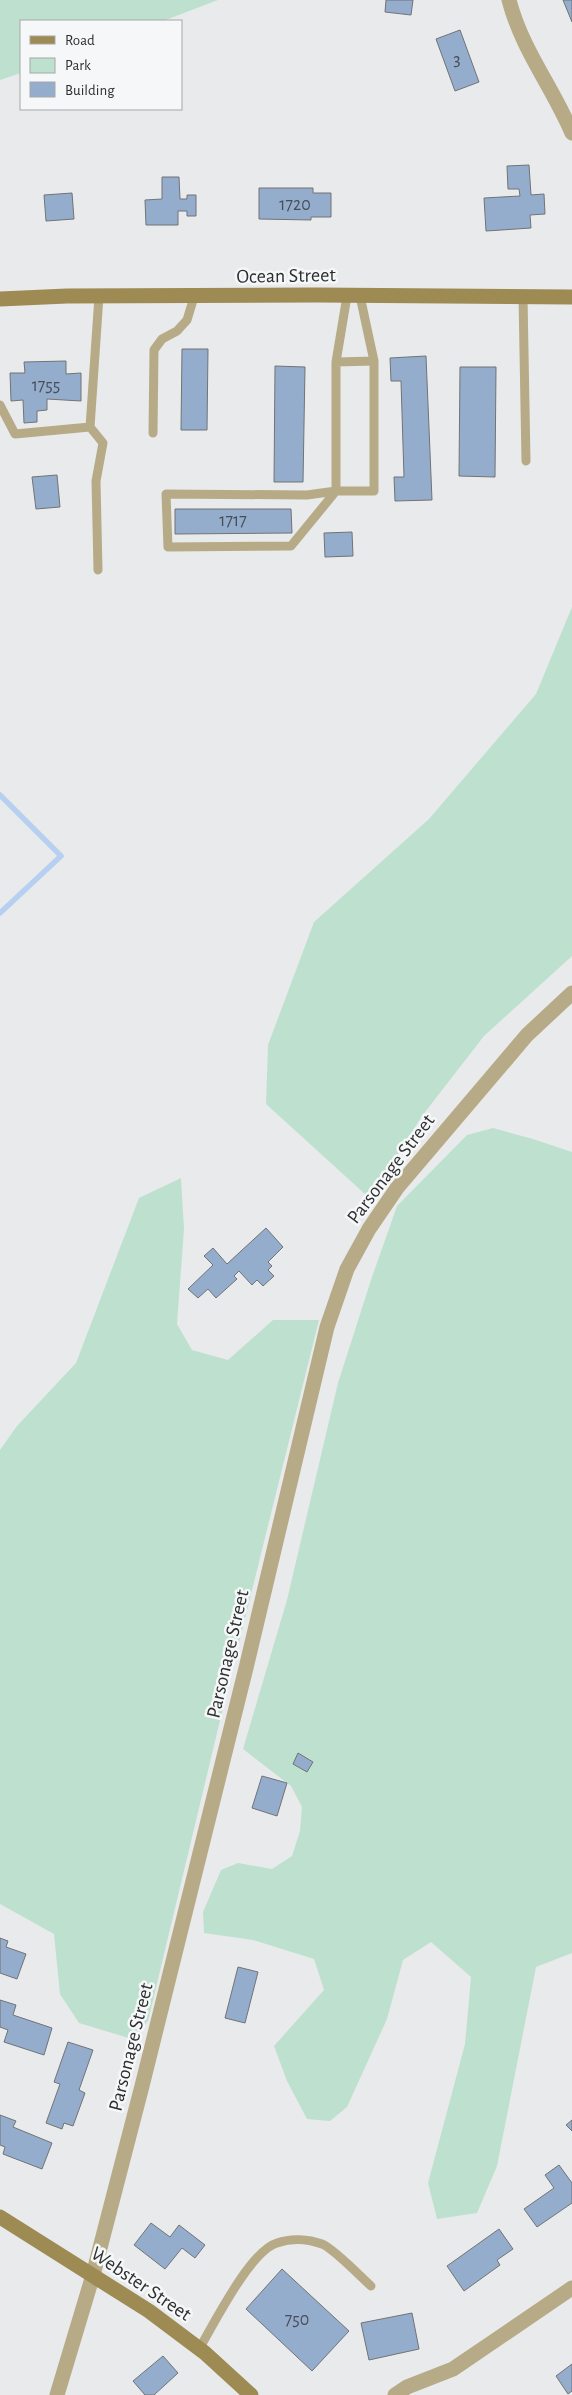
<svg xmlns="http://www.w3.org/2000/svg" width="572" height="2395" viewBox="0 0 572 2395" font-family="'Alegreya Sans',sans-serif">
<style>
.green{fill:#bde1ce}
.lines{fill:none;stroke-linecap:round;stroke-linejoin:round}
.stream{stroke:#b7cff1;stroke-width:5.5}
.building{fill:#94adcd;stroke:#727375}
.lane{stroke:#b7aa86;stroke-width:9}
.street{stroke:#b7aa86;stroke-width:15}
.secondary{stroke:#9e8a53;stroke-width:15}
.labels{text-anchor:middle;dominant-baseline:central;stroke-width:5;stroke-linejoin:round;paint-order:stroke}
.number-label{font-size:18px;fill:#484e56}
.street-label{font-size:20px;fill:#2e2f2f;stroke:#f6f7f9}
</style>
<rect width="100%" height="100%" fill="#e9eaec"/>
<path class="green" d="M0,0H218L163,21H21V73L0,80Z
M572,607V956L484,1036L422,1116L375,1191L366,1195L266,1104L268,1045L314,922L429,819L536,694Z
M493,1128L533,1139L572,1152V1953L536,1967L497,2166L477,2213L437,2219L428,2183L465,2044L471,1977L431,1942L403,1960L387,2019L347,2107L330,2121L307,2119L287,2081L274,2046L324,1990L314,1959L253,1940L204,1933L203,1912L221,1870L238,1863L272,1869L292,1856L300,1831L302,1807L291,1786L243,1749L287,1600L338,1383L371,1280L397,1206L467,1135Z
M181,1178L184,1229L177,1324L192,1350L228,1360L273,1320H319L228,1687L148,2021L132,2039L79,2023L60,1994L54,1934L0,1904V1450L17,1426L76,1363L139,1198Z"/>
<g class="lines">
<path class="stream" d="M0,795L61,856L0,913"/>
</g>
<path class="building" d="M386,0H413L411,15L385,12Z
M563,0H572V22Z
M460,30L479,82L455,91L436,39Z
M529,165L531,195L544,194L545,214L530,215L531,228L486,231L484,198L520,196L519,189H508L507,166Z
M162,177H179L180,199H187V195H196V216H187V211H178V225H146L145,200L162,199Z
M259,188H313V193H331V217H311V220L259,219Z
M72,193L74,219L46,221L44,195Z
M182,349H208L207,430H181Z
M426,356L432,500L395,501L394,477H404L401,381H391L390,358Z
M66,361V374L81,373V401L47,399V410L37,411V422L24,423L23,400L11,401L10,373H25L24,362Z
M275,366L305,367L303,482H274Z
M460,367H496L495,477L459,476Z
M57,475L60,507L36,509L32,477Z
M175,509H291L292,533L175,534Z
M352,532L353,556L325,557L324,533Z
M266,1228L283,1247L268,1262L272,1266L268,1270L274,1276L263,1286L257,1280L252,1285L239,1271L234,1276L237,1279L216,1298L208,1289L198,1298L188,1289L213,1265L204,1256L213,1248L227,1264Z
M298,1753L313,1762L307,1772L293,1764Z
M262,1776L287,1783L277,1816L252,1808Z
M0,1938L8,1941L6,1947L26,1954L17,1979L0,1973Z
M238,1967L258,1972L245,2023L225,2018Z
M0,2000L16,2005L13,2015L52,2028L44,2055L4,2042L8,2030L0,2027Z
M68,2042L93,2050L79,2090L85,2093L73,2126L64,2123L62,2129L46,2123L60,2084L54,2082Z
M0,2115L16,2121L13,2127L52,2143L42,2169L3,2154L5,2147L0,2145Z
M572,2120V2131L566,2125Z
M559,2165L572,2183V2203L537,2227L524,2209L554,2188L545,2175Z
M151,2223L170,2237L179,2225L205,2245L195,2258L182,2248L165,2269L134,2245Z
M499,2229L513,2249L497,2260L500,2265L464,2291L447,2266Z
M282,2269L349,2331L312,2371L246,2309Z
M412,2313L419,2349L369,2360L361,2323Z
M163,2356L178,2373L154,2395H145L133,2381Z
M572,2364V2391L568,2394L556,2376Z"/>
<g class="lines">
<path class="lane" d="M347,296L336,362V491H374V361L360,296
M523,297L526,461
M336,362L374,361
M0,405L15,434L90,427L99,296
M90,427L103,443L96,481L98,570
M153,433L154,350L162,339L177,331L187,320L194,297
M336,491L291,546L168,547L166,494L307,495Z
M199,2349C214,2324 250,2251 277,2243C291,2238 308,2239 322,2244C333,2248 360,2276 371,2286"/>
<path class="street" d="M509,0C522,50 552,86 572,133
M57,2395L93,2275L142,2086L246,1668L327,1327L347,1269L369,1229L397,1188L527,1035L572,993
M395,2395L407,2387L453,2369L572,2288"/>
<path class="secondary" d="M0,299L67,296L317,295L572,297
M0,2217L149,2311L205,2353L251,2395"/>
</g>
<g class="labels">
<g class="number-label">
<text x="457" y="60">3</text>
<text x="295" y="205">1720</text>
<text x="46" y="386">1755</text>
<text x="233" y="521">1717</text>
<text x="297" y="2320">750</text>
</g>
<g class="street-label">
<text transform="translate(286 276) rotate(-1)">Ocean Street</text>
<text transform="translate(391 1169) rotate(-53)">Parsonage Street</text>
<text transform="translate(228 1654) rotate(-77)">Parsonage Street</text>
<text transform="translate(131 2047) rotate(-76)">Parsonage Street</text>
<text transform="translate(141 2284) rotate(34)">Webster Street</text>
</g>
</g>
<rect x="20" y="20" width="162" height="90" fill="#f6f7f9" stroke="#a6a7a8"/>
<rect x="30" y="36" width="25" height="8" fill="#9e8a53" stroke="#a6a7a8"/>
<text x="65" y="45" font-size="15" fill="#2e2f2f">Road</text>
<rect x="30" y="58" width="25" height="15" fill="#bde1ce" stroke="#a6a7a8"/>
<text x="65" y="70" font-size="15" fill="#2e2f2f">Park</text>
<rect x="30" y="82" width="25" height="15" fill="#94adcd" stroke="#a6a7a8"/>
<text x="65" y="95" font-size="15" fill="#2e2f2f">Building</text>
</svg>
